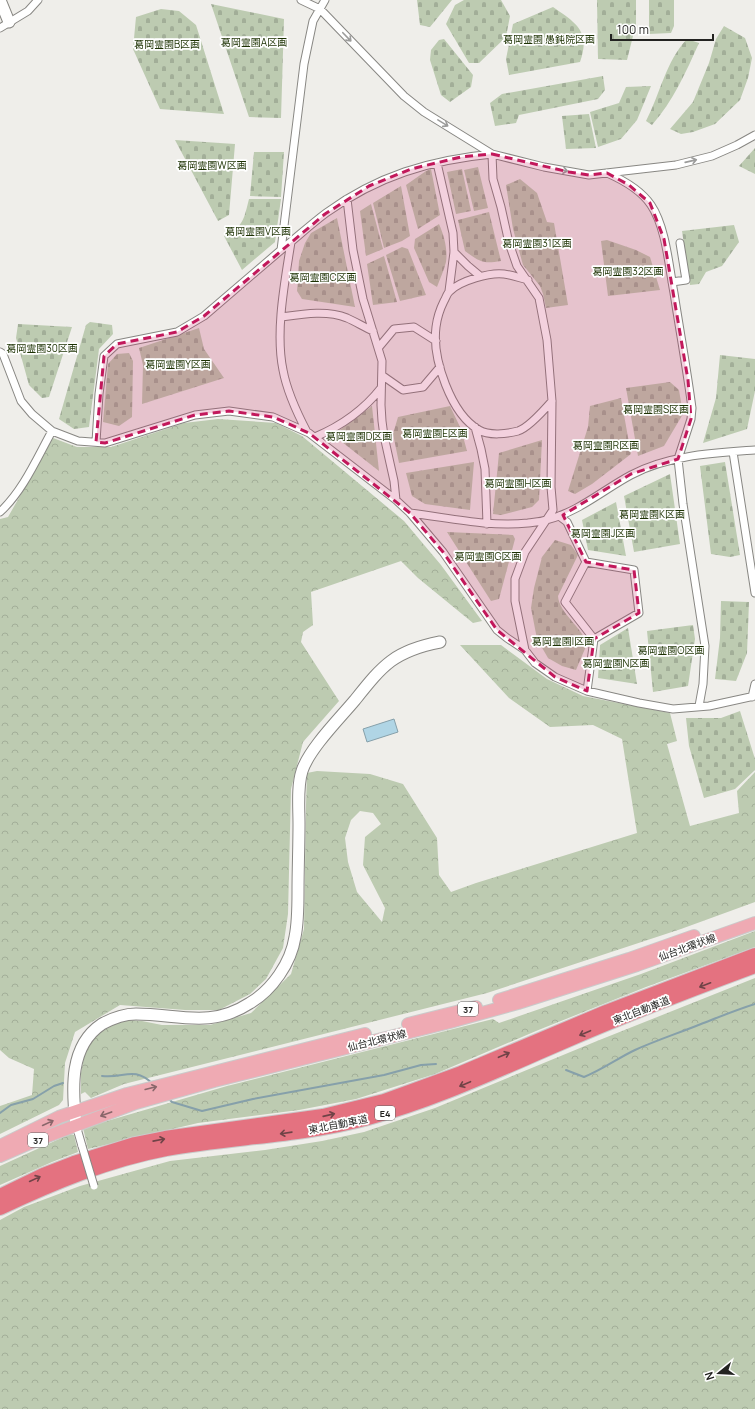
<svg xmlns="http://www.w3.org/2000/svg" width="755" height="1409" viewBox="0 0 755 1409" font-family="Manrope,'Noto Sans JP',sans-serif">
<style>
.forest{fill:url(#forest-crowns);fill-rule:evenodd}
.cemetery{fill:url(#cemetery-stones)}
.water{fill:#b0d5e5;stroke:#86a0aa}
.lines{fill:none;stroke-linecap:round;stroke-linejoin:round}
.stream{stroke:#86a0aa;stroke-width:2}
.street-casing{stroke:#888783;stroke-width:9}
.secondary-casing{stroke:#888783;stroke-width:13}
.primary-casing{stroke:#cacaca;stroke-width:14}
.highway-casing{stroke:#cacaca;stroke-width:16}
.street{stroke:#fff;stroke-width:7}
.secondary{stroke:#fff;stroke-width:11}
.primary{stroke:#efaab3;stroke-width:12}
.highway{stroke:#e47280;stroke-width:14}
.street-bridge-casing{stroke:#888783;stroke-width:9;stroke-linecap:butt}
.street-bridge{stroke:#fff;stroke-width:7}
.oneway{stroke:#9c9c9b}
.oneway2{stroke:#704347}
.oneway3{stroke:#89666a}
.marked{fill:#c2185b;fill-opacity:0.2;stroke:#c2185b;stroke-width:3;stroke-dasharray:8 5;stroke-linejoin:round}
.labels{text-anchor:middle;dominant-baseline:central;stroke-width:3.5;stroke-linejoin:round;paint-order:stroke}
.shield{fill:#fff;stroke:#656564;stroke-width:1}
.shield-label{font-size:9px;font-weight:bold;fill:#232321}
.park-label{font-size:10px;fill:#1c3102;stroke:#fff}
.street-label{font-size:10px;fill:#232321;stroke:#fff}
</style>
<defs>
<pattern id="forest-crowns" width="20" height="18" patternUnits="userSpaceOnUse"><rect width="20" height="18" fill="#bdcbb1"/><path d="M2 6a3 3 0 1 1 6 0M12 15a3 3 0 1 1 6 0" fill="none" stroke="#a2ae98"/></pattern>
<pattern id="cemetery-stones" width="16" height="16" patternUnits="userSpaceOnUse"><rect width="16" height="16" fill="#bdcbb1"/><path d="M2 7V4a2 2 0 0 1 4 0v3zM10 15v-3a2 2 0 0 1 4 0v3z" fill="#a2ae98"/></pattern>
</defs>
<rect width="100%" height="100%" fill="#efeeea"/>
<path class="forest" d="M218,419L276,423L302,436L404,521L441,565L482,621L473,623L418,578L401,561L311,592L313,625L303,632L301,642L339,701L303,742L291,789L288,914L283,948L266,979L250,994L219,1010H185L120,1005L75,1032L65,1063L63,1100L59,1105L0,1134V1106L32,1095L34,1069L9,1058L0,1050V519L8,517L53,438L77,447H111L184,423Z
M460,645H501L547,679L583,696L670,713L677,741L667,744L690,826L739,813L737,791L755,772V902L681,929L487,993L124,1084L91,1098L85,1092L81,1094V1073L85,1052L90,1043L101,1032L115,1024L127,1020L142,1021L162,1025H210L251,1013L291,974L304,929L306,805L307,773L317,771L370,774L403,784L437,838L439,875L451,892L476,883L637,833L622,739L593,725L550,727L509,698ZM360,811L373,813L381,824L365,837L363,865L385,908L382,922L357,892L348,862L345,838L351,820Z
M755,931V947L646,987L536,1031L435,1074L356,1099L299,1110L198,1123L88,1149L83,1128L227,1086L493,1019L499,1023L641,974Z
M755,978V1409H0V1220L24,1207L80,1186L170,1161L265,1150L322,1141L364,1132L435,1108L597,1041Z
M70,1134L74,1135L78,1152L52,1162L0,1185V1166Z"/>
<path class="cemetery" d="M417,0H452L430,27L420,25Z
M464,0H501L510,16L506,37L479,63H469L446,24L455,5Z
M597,0H636V24L627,60L598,59Z
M649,0H674V26L671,33L649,34Z
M211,4L284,19L281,118L249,117Z
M553,7C576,23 591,31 580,62L509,75L506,59L513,24Z
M161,9L179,11L196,25L224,114L160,109L133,49L136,17Z
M724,26L745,38L752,58L748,78L740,100L715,124L693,132L681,134L670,129L693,102L709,63L716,39Z
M444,39L473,75L471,87L450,102L441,95L430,60L431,50L439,40Z
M687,39L699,43C686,72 673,101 652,125L646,121C660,94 666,61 687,39Z
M603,76L605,90L598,99L519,115L516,123L495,126L490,103L502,94Z
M651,86L637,120L621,139L598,147L590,112L619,103L626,87Z
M589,114L596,148L566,149L562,116Z
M175,140L235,144L229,215L218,221Z
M755,148V174L739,166Z
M254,152H284L281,197L250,196Z
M478,167L488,208L474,211L464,170Z
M431,169L440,215L418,229L406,185L426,171Z
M462,169L471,211L456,214L447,172Z
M520,179L537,193L547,222L554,223L568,305L546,308L543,294L540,286L523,265L513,229L506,185Z
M401,186L410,236L402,241L384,248L373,203Z
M249,199H281L275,242L242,270L224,236C244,227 244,218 249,199Z
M371,204L383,249L366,256L360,211Z
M489,212L501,261C483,264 480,262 465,251L458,220Z
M337,218L355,307L302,299L297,291L298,279L299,261L305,243L311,233Z
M439,224C444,235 448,250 446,262C444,270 440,279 437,287L429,282L414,248L415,239Z
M734,225L739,242L722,266L706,272L699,284L690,285L682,231Z
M607,240L636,250L650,257L660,290L608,296L601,241Z
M402,247L408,249L426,295L400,301L386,255Z
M384,256L397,302L373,305L367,264Z
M90,322L112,325L113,334L99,349L89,427L74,429L59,419L86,325Z
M18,324L72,327L49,397L42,398L29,385L16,338Z
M199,328L204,349L224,378L142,404L143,365L139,348Z
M129,353L133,361L132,417L119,426L103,422L108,364L117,354Z
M720,355L755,359V391L747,429L703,443L716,398Z
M670,382L679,390L683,414L664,446L638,456L626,388Z
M621,398L631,454L592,484L575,494L568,491L588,427L590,406Z
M372,406L379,471L333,435Z
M450,406L461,429L467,451L399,463L393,434L398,417Z
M542,440L539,500L532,507L501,515L493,514L499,453Z
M474,462L470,510L425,504L412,496L406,473Z
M725,462L740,555L730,557L711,554L700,466Z
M670,474L680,544L634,552L624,496Z
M616,502L626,556L588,550L582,520Z
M447,532L513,535L515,539L499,599L491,601Z
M555,540L571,545L578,555L558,596C559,613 582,627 587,644L576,670L562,666L548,658L537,639L531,608L534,588L542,557Z
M721,601L749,602L747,653L736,681L715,679L720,638Z
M693,625L695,639L688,686L653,692L647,631Z
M628,628L637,684L598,678L600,645Z
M740,711L755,759V770L735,789L704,798L689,746L686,718H721Z"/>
<path class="water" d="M394,719L398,732L367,742L363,729Z"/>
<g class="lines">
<path class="stream" d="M566,1070L584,1077C602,1070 618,1058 635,1050C657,1040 679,1033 701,1024C719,1017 736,1010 755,1004
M102,1076C124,1079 133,1065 153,1084
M169,1099L172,1102L202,1111L253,1099L384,1075L421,1065L436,1064
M0,1113L11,1105L33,1099L54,1086L63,1083"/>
<defs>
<path id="street" d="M301,0L320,9L404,96L424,112L492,154L544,167L589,175L676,165L712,156L737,145L755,135
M0,28L28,11L38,0
M437,163L453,233L454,252L449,291
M607,173C623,180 641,190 651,205C666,227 669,267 674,293C680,332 687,370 692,408L691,419L678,459L683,504L705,646L703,684L699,706
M347,199L353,250L363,299L382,361L381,405L382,421L384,436L394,481L396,500
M291,242C285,281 275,331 283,370C287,392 297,413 307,432
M281,250C296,238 310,225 326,213C377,176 430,160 492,154L493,179L501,207L509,243L517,266L539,298L547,340L552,401L551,487L553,510L525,552L515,579V601L525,650
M454,252L468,266L480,276
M528,280C520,278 512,275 504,274C490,272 460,281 450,291C447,293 446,298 444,301C440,309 437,319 436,327C432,359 451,414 479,430C489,436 507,434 518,431C528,428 545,409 552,401
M672,282L686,280L680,243
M282,317C303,314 327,310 347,318C356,322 364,327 373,331
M379,347L394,329L414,327L436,341
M0,352L3,354L21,401L32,414L52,431L78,441L105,443L195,415L229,411L273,417L309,433L396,500L410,513L443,552L497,630L507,638L525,650L535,663L555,677L587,691L639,703L673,709L709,706L755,696
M383,376L403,390L423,387L440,367
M475,427L481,449L485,469L487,524
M315,437C341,426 363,411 381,388
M96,442L99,394L104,356L117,344L177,332L204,316L281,250L304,64L313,21L325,0
M733,452L755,593
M0,512C23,491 37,458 52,431
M410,513C451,518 487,527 528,523C534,522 540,522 546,520C577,513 603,490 631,475C668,455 714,453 755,450
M559,516L567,522L586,562L565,602L594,639L587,691
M586,562L634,570L639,613L594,639
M752,697L755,684
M76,1125L82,1146"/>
<path id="secondary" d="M0,0L9,22
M76,1125C72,1089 69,1046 102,1024C113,1018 124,1014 136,1014C178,1014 210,1029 250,1003C272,990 291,963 295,937C298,923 298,906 298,891C298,869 299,846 299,824C299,808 297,786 302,771C309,749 340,718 355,700C383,665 394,651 440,642"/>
<path id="primary" d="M499,1000L629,959L694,936
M408,1024L476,1007
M0,1146L59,1117L127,1094L365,1034
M0,1156L32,1142L136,1103L214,1081L450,1022L518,1003L637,965L755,923"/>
<path id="highway" d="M0,1196L43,1175L74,1163L135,1144L165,1138L323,1116L384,1101L461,1073L606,1012L755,955
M0,1208C53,1183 108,1160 166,1149C233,1137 302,1136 368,1118C435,1100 498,1070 561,1043C625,1015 690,990 755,966"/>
</defs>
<use href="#street" class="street-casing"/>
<use href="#secondary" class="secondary-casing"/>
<use href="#primary" class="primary-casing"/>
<use href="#highway" class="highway-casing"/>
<use href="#street" class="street"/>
<use href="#secondary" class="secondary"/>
<use href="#primary" class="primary"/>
<use href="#highway" class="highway"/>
<defs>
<path id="street-bridge" d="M82,1146L94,1186"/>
</defs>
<use href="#street-bridge" class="street-bridge-casing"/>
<use href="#street-bridge" class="street-bridge"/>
</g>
<defs><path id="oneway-shaft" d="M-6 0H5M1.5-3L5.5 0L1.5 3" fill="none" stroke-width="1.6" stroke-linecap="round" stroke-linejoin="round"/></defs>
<g class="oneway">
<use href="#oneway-shaft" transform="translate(347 37) rotate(46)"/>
<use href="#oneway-shaft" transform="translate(443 123) rotate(31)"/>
<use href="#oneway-shaft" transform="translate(691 161) rotate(-13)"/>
<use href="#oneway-shaft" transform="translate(562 170) rotate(11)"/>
</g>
<g class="oneway2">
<use href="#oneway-shaft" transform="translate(705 985) rotate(159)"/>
<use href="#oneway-shaft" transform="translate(585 1033) rotate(157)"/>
<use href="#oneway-shaft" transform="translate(504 1055) rotate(-23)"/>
<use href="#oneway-shaft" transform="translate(465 1084) rotate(157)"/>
<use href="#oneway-shaft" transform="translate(329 1115) rotate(-13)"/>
<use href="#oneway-shaft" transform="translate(286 1133) rotate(172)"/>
<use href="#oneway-shaft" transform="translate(159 1140) rotate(-11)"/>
<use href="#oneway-shaft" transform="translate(35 1179) rotate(-25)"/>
</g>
<g class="oneway3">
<use href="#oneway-shaft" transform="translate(151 1088) rotate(-14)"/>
<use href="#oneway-shaft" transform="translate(106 1114) rotate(160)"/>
<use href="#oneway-shaft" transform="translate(48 1123) rotate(-25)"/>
</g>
<path class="marked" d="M492,154L569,172L589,175L607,173L629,185L650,203L664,239L688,380L691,419L678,459L631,474L563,515L586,562L634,570L639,613L594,639L587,691L555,677L497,630L443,552L410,513L309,433L273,417L229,411L195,415L105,443L96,442L104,356L117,344L177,332L204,316L325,214L369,186L411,169L461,157Z"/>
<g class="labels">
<g class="shield">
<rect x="458" y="1002" width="20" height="14" rx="3"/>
<rect x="375" y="1106" width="20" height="14" rx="3"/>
<rect x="28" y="1133" width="20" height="14" rx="3"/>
</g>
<g class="shield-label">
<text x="468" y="1009">37</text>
<text x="385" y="1113">E4</text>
<text x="38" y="1140">37</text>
</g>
<g class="park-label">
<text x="549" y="39">葛岡霊園 愚鈍院区画</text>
<text x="254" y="42">葛岡霊園A区画</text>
<text x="167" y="44">葛岡霊園B区画</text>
<text x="212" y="165">葛岡霊園W区画</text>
<text x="258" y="231">葛岡霊園V区画</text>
<text x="537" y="243">葛岡霊園31区画</text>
<text x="628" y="271">葛岡霊園32区画</text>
<text x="323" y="277">葛岡霊園C区画</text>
<text x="42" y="348">葛岡霊園30区画</text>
<text x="178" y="364">葛岡霊園Y区画</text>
<text x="656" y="409">葛岡霊園S区画</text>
<text x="435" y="433">葛岡霊園E区画</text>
<text x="359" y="436">葛岡霊園D区画</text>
<text x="606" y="445">葛岡霊園R区画</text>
<text x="518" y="483">葛岡霊園H区画</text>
<text x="652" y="514">葛岡霊園K区画</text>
<text x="603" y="533">葛岡霊園J区画</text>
<text x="488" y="556">葛岡霊園G区画</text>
<text x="563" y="641">葛岡霊園I区画</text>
<text x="671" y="650">葛岡霊園O区画</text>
<text x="616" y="663">葛岡霊園N区画</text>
</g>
<g class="street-label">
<text transform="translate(687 947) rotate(-20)">仙台北環状線</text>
<text transform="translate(641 1010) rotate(-21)">東北自動車道</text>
<text transform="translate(377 1040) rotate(-14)">仙台北環状線</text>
<text transform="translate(338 1124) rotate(-11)">東北自動車道</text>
</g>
</g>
<g transform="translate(719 1373) rotate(252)" stroke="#ffffff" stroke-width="3" paint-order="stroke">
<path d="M0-3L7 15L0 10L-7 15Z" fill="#232321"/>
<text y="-6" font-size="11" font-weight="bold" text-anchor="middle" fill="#232321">N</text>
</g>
<path d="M611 34v6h102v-6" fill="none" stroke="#232321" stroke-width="2"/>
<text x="617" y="34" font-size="12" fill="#232321" stroke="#ffffff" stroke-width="3" paint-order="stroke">100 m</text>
</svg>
